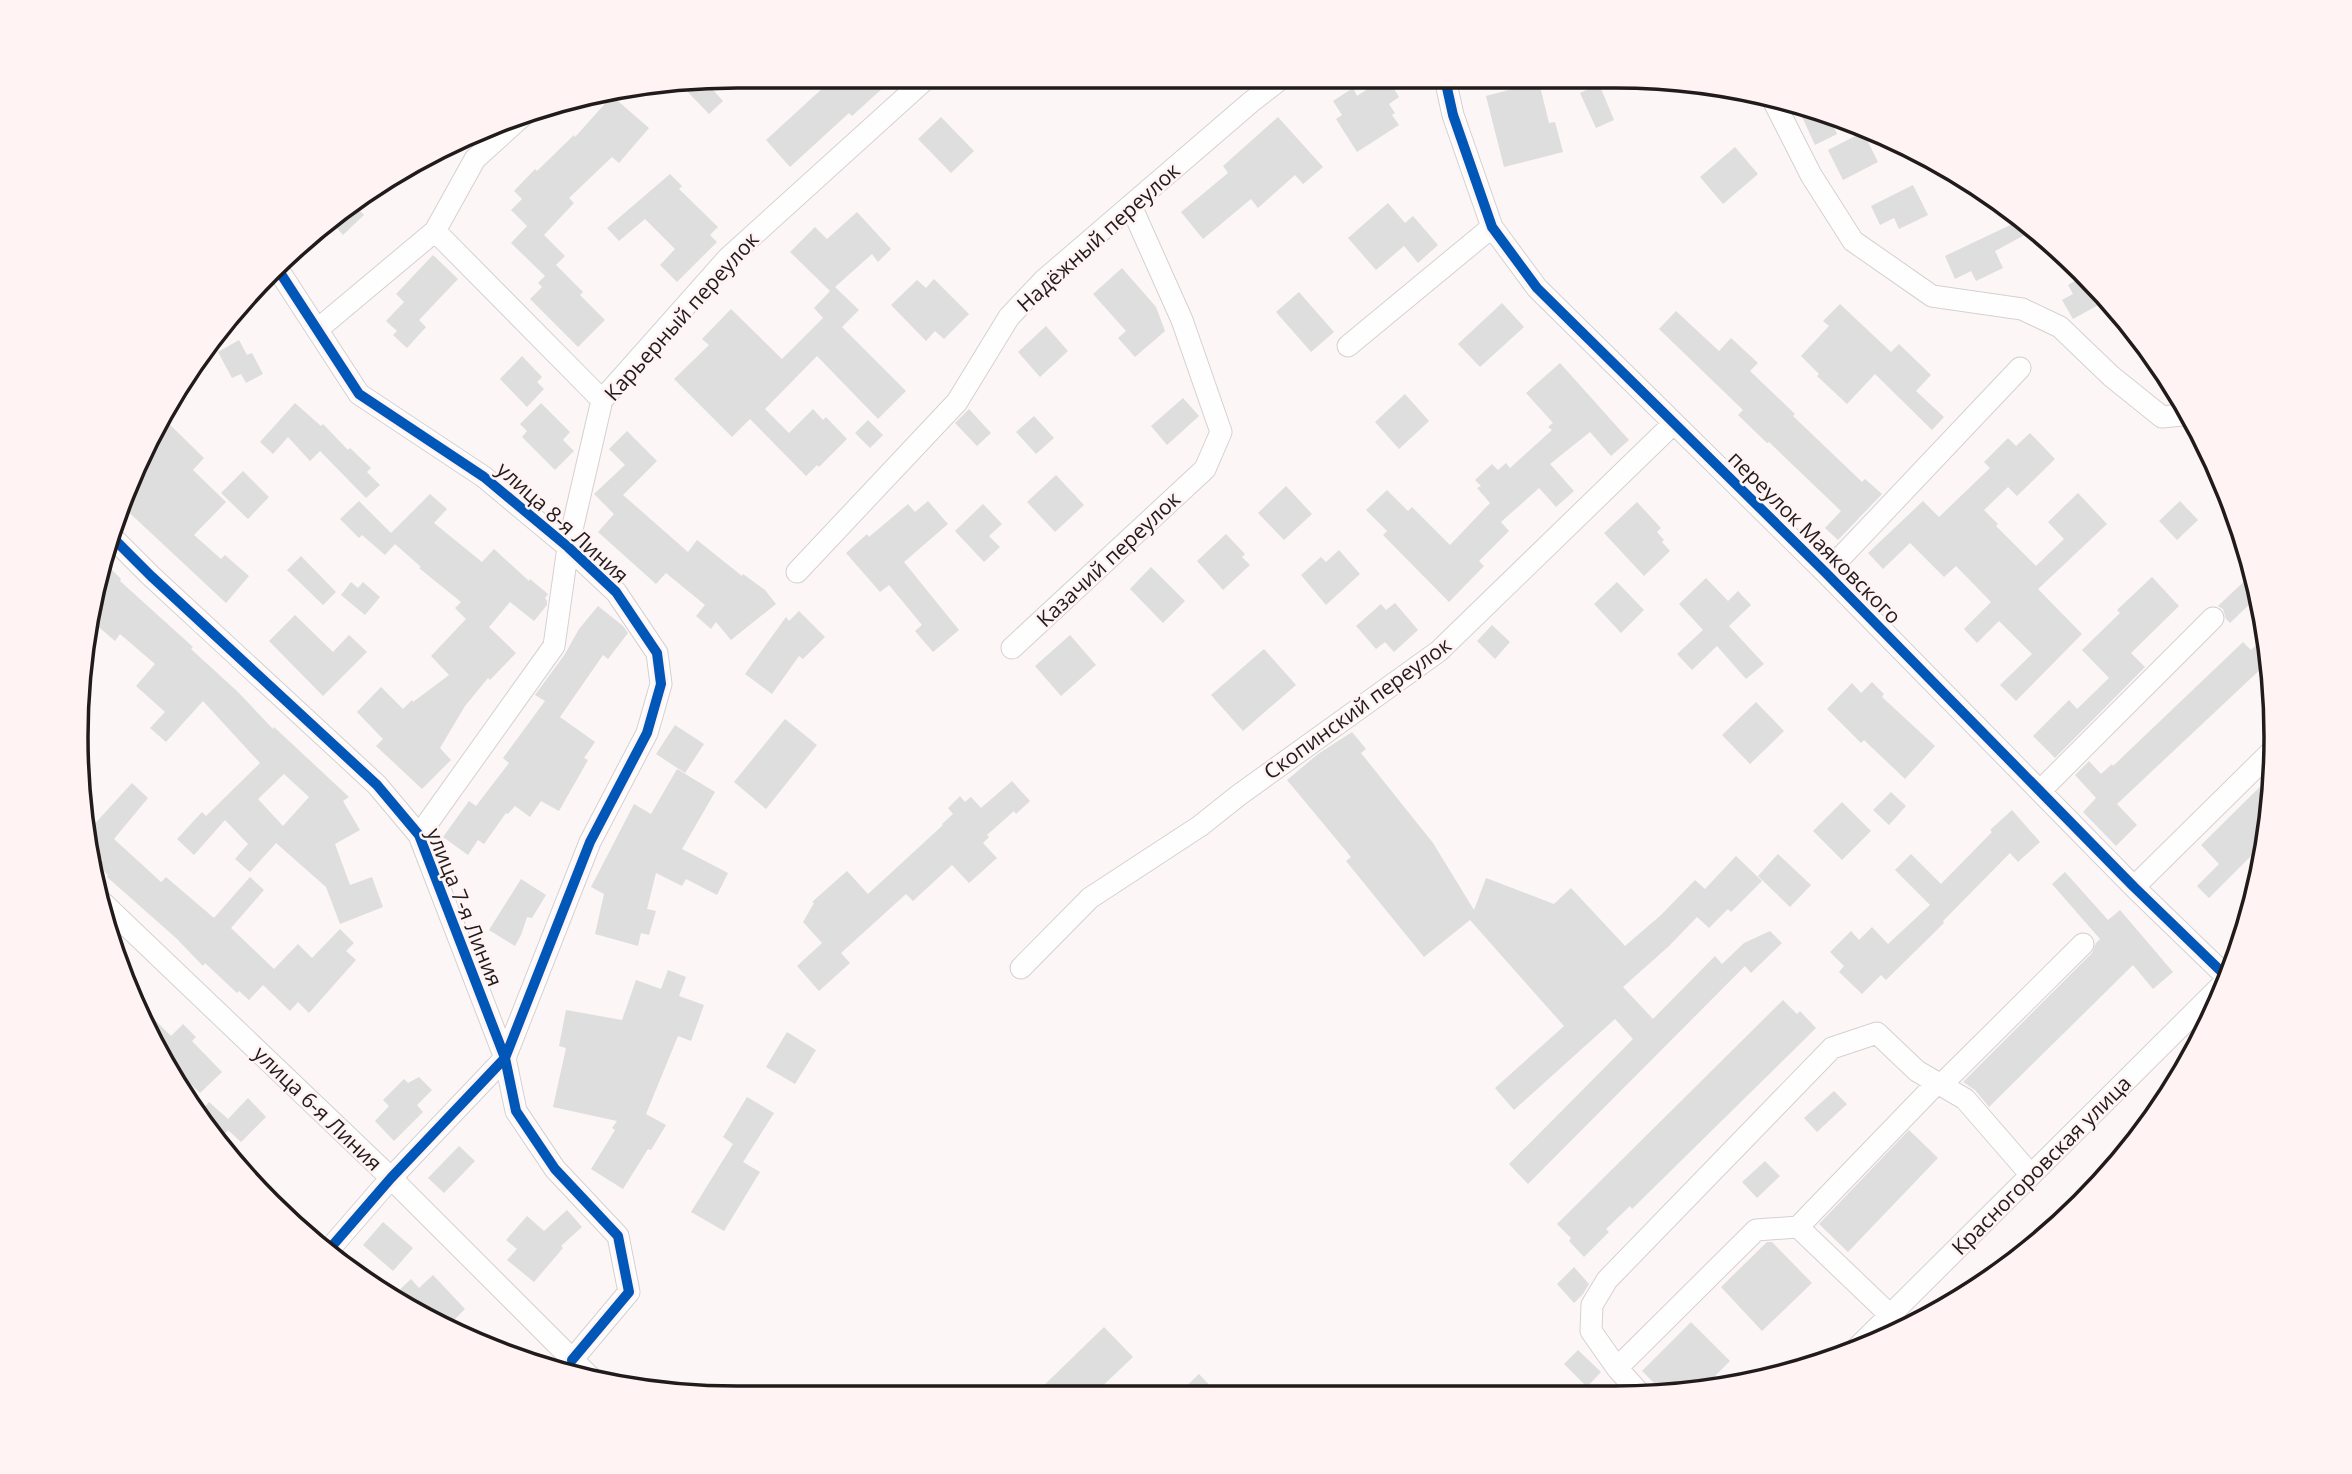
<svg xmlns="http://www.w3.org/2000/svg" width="2352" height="1474" viewBox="0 0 2352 1474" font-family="'Open Sans',sans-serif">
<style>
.building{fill:#dddedd;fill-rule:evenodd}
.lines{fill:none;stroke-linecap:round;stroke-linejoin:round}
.minor-casing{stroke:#d6d0d0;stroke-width:23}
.minor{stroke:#fffefe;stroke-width:21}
.cycleway-casing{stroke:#fff4f3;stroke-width:15}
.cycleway{stroke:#0057b8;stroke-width:10}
.labels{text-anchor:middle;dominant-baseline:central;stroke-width:5;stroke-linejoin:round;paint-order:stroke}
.street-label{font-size:21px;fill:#211c1b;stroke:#fff4f3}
.rim{fill:none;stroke:#211c1b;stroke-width:3.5}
</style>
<rect width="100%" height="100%" fill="#fcf6f6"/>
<path class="building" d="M816,76H896L852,116L849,113L790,167L766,140L825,86Z
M1383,79H1388L1399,97L1389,104L1395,113L1392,115L1399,125L1357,152L1336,119L1342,115L1333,101L1353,88L1357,96Z
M705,81L723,101L709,114L681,85Z
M1539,82L1549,123L1555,122L1563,152L1504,167L1486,96Z
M1599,84L1614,120L1596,128L1580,93Z
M612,96L649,128L619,163L612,157L569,198L574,203L544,235L565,256L545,276L511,243L527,226L511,210L522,199L514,191L535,169L537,171L574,135L575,137Z
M1797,106L1828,115L1837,134L1815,145Z
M941,117L974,151L951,173L918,139Z
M1278,117L1323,167L1303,184L1295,175L1258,208L1251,199L1203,239L1181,212L1228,173L1223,166Z
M1863,132L1878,162L1843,180L1828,150Z
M1735,147L1758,174L1723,204L1700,177Z
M670,174L682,186L679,189L718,227L710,235L717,242L677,282L660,265L675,249L645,219L619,241L607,228Z
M1913,185L1928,215L1899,229L1894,218L1880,225L1871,206Z
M352,202L364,215L343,235L328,218L334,212Z
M1388,203L1405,223L1413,216L1438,245L1418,263L1404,246L1376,270L1348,238Z
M857,212L891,249L878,262L872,254L835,287L859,310L842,327L906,391L878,419L817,356L765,409L789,433L813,409L823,420L826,417L847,439L819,467L817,465L806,476L750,419L732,437L674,379L709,345L702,339L731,309L782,359L823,318L814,308L830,291L790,252L815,227L827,239Z
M2025,218L2036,229L1995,251L2003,268L1976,281L1971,271L1955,279L1945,256Z
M433,255L458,279L419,320L426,327L407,348L393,335L397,331L386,321L404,302L396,294Z
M556,265L583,292L580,295L605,320L578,347L530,299L542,287L538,283Z
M1122,268L1156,307L1165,331L1135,357L1118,338L1126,331L1093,294Z
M2085,275L2102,303L2073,319L2062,300L2073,294L2068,285Z
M934,279L969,314L944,339L935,331L926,341L891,305L917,280L926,288Z
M1299,292L1334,332L1311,352L1276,312Z
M1502,303L1524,327L1480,367L1458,344Z
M1840,304L1891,352L1899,344L1931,375L1916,391L1944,417L1932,430L1875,374L1847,404L1817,376L1819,374L1801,356L1829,326L1823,321Z
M1676,311L1719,351L1731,338L1758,363L1750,371L1795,414L1793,416L1862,482L1865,479L1882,494L1838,540L1825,528L1841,511L1769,442L1767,443L1738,415L1743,410L1659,329Z
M1046,326L1068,351L1040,377L1018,352Z
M239,340L247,355L252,353L263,374L246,383L241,374L232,378L218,352Z
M522,356L542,377L537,382L544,389L527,407L500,379Z
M1560,363L1629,440L1611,456L1590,432L1550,464L1574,491L1556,507L1539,488L1501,522L1509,531L1479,561L1484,566L1449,602L1383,535L1387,531L1366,510L1387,490L1408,511L1412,507L1450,545L1490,503L1477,488L1481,486L1475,480L1492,464L1498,470L1506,463L1510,468L1552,430L1548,427L1553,423L1526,393Z
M1405,394L1429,421L1399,449L1375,422Z
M1183,398L1199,416L1167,445L1151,426Z
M295,403L321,426L323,424L348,450L350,448L371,468L367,472L380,485L366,498L320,451L310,461L288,437L273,454L260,442Z
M541,403L570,432L563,440L574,451L555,470L522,437L527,431L520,424Z
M969,409L991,433L977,446L955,423Z
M1034,416L1054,438L1036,454L1016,432Z
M163,418L204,458L193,470L226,502L194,535L221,559L225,555L249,576L226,603L120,504Z
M868,420L883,435L870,448L855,433Z
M627,431L657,461L623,495L688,552L697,540L742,576L743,574L765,590L776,604L731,640L716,622L711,629L696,616L705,605L666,573L656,584L598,532L614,514L594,494L625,465L609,449Z
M2030,433L2055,459L2017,496L2008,487L1984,510L1998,524L1996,526L2036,566L2064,539L2048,522L2078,493L2107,524L2038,589L2082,634L2016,701L2000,685L2032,654L1999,621L1977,643L1964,629L1991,602L1956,566L1944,577L1910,543L1883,569L1868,553L1923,501L1939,517L1990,468L1984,462L2008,438L2016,446Z
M243,471L269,497L248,519L221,493Z
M1056,475L1084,505L1055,532L1027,502Z
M1286,486L1312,514L1284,540L1258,513Z
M430,494L447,509L434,523L482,562L494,549L529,581L530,579L548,594L545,598L547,601V605L534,621L510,602L489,627L516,653L490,680L488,678L465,706L440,748L451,760L422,789L376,746L383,739L357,712L381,687L403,709L412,700L413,702L449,675L431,656L466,619L455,608L461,602L419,568L421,567L395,544L385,555L362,535L359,538L340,519L359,501L391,533Z
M928,501L948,524L904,562L959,630L933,652L915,631L922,625L889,585L880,592L846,553L867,534L869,537L908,504L915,512Z
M2180,501L2198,520L2177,540L2159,521Z
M1637,502L1661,528L1657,532L1664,540L1662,542L1670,551L1644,576L1604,533Z
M983,504L1002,524L989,536L1000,547L984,562L955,531Z
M1226,534L1245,554L1242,557L1250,565L1223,590L1197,561Z
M1339,550L1360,574L1326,605L1301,575L1321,557L1326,562Z
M301,556L336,592L323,605L287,570Z
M104,562L121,579L120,581L193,647L191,649L238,692L273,729L274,727L349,797L343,801L360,830L335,844L350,885L372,877L383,907L340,924L326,887L276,843L250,872L235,859L248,844L225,820L194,855L177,839L202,812L206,816L260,763L203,701L166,742L150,728L165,712L136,686L155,664L120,634L115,641L94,623ZM284,774L309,797L283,826L258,799Z
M1151,567L1185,601L1163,623L1130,589Z
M2253,573L2258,596L2230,623L2226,619L2223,609L2218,606Z
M2152,577L2179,606L2131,653L2145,667L2055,758L2033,736L2069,700L2077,709L2109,678L2082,650L2120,613L2117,610Z
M1706,578L1728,601L1738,591L1751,605L1729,626L1764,664L1746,679L1717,646L1692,670L1677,654L1703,630L1679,604Z
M351,582L358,588L363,582L380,597L365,615L341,595Z
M1617,582L1644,610L1621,633L1594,604Z
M1395,603L1418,630L1394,652L1385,642L1376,649L1356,626L1381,604L1386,610Z
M598,606L623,626L628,633L608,659L603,655L560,717L595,742L584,758L588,760L559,811L541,801L530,817L515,806L508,814L506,813L484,844L478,840L468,855L443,837L469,801L476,806L509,763L503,758L545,701L535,695L565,654L579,629Z
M799,611L825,637L803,659L799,656L772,694L745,674L786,617L789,621Z
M295,615L333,652L349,635L367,652L323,696L269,641Z
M1492,625L1510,642L1495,659L1477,641Z
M1070,635L1096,665L1061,696L1035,666Z
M2267,635L2271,655L2263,663L2265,665L2117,804L2137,825L2116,846L2083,812L2096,798L2075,775L2089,761L2101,774L2112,764L2113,766L2243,642L2251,650Z
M1264,649L1296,685L1243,731L1211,695Z
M1872,682L1884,694L1882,697L1935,746L1905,779L1864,740L1861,743L1827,709L1852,683L1861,693Z
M1756,702L1784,731L1750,764L1722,735Z
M785,719L817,745L766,809L734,782Z
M675,725L704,744L685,773L656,754Z
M1352,732L1366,749L1361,753L1433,843L1474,910L1486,878L1554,904L1571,888L1625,946L1661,915L1695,880L1705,889L1736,856L1762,881L1731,912L1728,909L1709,928L1697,917L1669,946L1623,987L1653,1019L1715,956L1722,964L1744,943L1770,931L1782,943L1751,973L1745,966L1528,1184L1509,1164L1633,1039L1615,1019L1514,1110L1495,1088L1564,1026L1470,920L1424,957L1346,861L1351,857L1287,780L1318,754Z
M677,769L715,792L682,849L728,873L717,895L686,879L682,886L656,873L647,909L656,911L649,935L641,933L638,946L595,934L604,894L591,887L634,804L651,814Z
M2275,772L2265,842L2209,898L2197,886L2219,864L2201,845Z
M1012,781L1030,801L1016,814L1014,811L987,835L989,837L983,843L997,858L969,883L952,865L913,901L906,894L841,953L850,963L819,991L797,966L822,943L803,922L814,903L812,902L847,871L868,894L943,825L942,824L953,814L948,808L960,796L965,802L971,797L981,808Z
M132,783L148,798L114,839L161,882L166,877L214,918L250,877L264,890L231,928L274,969L298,944L312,958L340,929L354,943L346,951L356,960L309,1013L298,1002L290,1011L263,985L249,1000L239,991L237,993L205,963L203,966L176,938L107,877L108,875L98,865L103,860L94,852L90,829Z
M1891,792L1906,806L1889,825L1873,810Z
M1842,802L1871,831L1842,860L1813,831Z
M2012,810L2040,842L2018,862L2010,853L1943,921L1944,923L1886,980L1881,975L1862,994L1839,972L1844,966L1830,952L1851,931L1859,940L1872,927L1888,944L1930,905L1895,870L1911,854L1941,884L1992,832L1990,830Z
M1778,854L1811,885L1790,907L1758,876Z
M2065,872L2108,920L2120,910L2173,972L2153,989L2133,965L1989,1107L1975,1090L1963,1082L2092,953L2096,943L2100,939L2052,884Z
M521,879L546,895L532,918L527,917L521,935L515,946L489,930Z
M668,970L686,977L679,996L704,1005L691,1041L678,1036L646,1114L666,1125L651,1150L648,1149L623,1189L591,1169L615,1130L612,1128L617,1121L553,1107L566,1048L559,1046L566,1010L622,1020L636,980L661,989Z
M1783,1000L1797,1014L1800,1011L1816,1028L1632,1209L1630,1206L1606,1229L1609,1232L1584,1257L1569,1241L1571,1238L1557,1224Z
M143,1008L171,1036L183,1024L196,1037L192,1041L222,1072L200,1093L163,1057L140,1010Z
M787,1032L816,1050L795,1084L766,1067Z
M419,1077L432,1090L417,1105L423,1112L394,1141L375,1121L389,1106L383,1100L404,1079L408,1083Z
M1834,1091L1847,1104L1817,1132L1804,1118Z
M747,1097L774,1113L743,1162L760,1172L724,1231L691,1212L733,1144L723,1137Z
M248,1098L266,1117L241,1142L228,1130L220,1140L197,1116L209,1102L228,1119Z
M1909,1130L1938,1158L1848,1252L1819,1224Z
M459,1146L475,1161L444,1193L428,1178Z
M1765,1161L1780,1176L1757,1198L1742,1182Z
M567,1210L582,1227L561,1246L563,1248L534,1282L507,1260L517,1249L506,1240L527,1216L544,1231Z
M383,1222L413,1248L393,1271L363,1245Z
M1767,1242H1772L1812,1283L1762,1331L1721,1287Z
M1574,1267L1589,1284L1583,1294L1574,1303L1557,1284Z
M433,1275L465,1309L449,1325H444L393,1296L411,1279L419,1288Z
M1691,1322L1730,1361L1703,1388L1667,1396L1642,1371Z
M1104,1327L1133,1357L1093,1395H1034Z
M1578,1350L1601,1372L1587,1387L1564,1364Z
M1199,1374L1219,1395H1177Z"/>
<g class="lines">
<defs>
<path id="minor" d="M1445,79L1453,115L1492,227L1537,288L1826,573L2134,887L2228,978
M1773,100L1811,175L1853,241L1932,296L2022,309L2060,327L2111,376L2162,417L2192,414
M435,231L602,400
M279,271L359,394L484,477L568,547L616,592L657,653L661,684L647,733L590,842L505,1058L391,1178L326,1253
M318,329L435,231L475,159L529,110
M1348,346L1492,227
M109,534L151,576L377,785L419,835L505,1058L516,1111L555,1169L618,1236L629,1292L572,1360
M797,572L957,402L1009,317L1044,280L1251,102L1282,78
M1826,573L2020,368
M1012,648L1205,469L1221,432L1182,320L1131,206
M2040,791L2213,618
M419,835L554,646L568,547L602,400L728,258L929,76
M2134,887L2274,749
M102,902L391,1178L590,1377
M1021,968L1090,898L1200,826L1239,795L1439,651L1673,424
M1941,1085L2083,944
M1890,1315L1798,1227L1937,1083
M1853,1352L2228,979
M1617,1368L1756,1230L1798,1227
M1643,1397L1617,1368L1591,1331L1592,1305L1607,1280L1832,1048L1877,1033L1917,1071L1965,1099L2031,1175"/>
</defs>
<use href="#minor" class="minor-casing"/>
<use href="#minor" class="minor"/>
<defs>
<path id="cycleway" d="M1445,79L1453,115L1492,227L1537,288L1826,573L2134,887L2228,978
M279,271L359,394L484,477L568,547L616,592L657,653L661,684L647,733L590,842L505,1058L391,1178L326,1253
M109,534L151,576L377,785L419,835L505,1058L516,1111L555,1169L618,1236L629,1292L572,1360"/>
</defs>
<use href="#cycleway" class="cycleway-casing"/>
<use href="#cycleway" class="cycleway"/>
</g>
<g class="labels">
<g class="street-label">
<text transform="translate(1098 237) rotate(-42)">Надёжный переулок</text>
<text transform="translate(681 316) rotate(-48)">Карьерный переулок</text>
<text transform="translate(563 522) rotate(42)">улица 8-я Линия</text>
<text transform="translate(1815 537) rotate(45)">переулок Маяковского</text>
<text transform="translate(1108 559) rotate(-43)">Казачий переулок</text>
<text transform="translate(1357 708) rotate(-36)">Скопинский переулок</text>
<text transform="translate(465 907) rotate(68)">улица 7-я Линия</text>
<text transform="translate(318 1108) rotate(44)">улица 6-я Линия</text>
<text transform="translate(2041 1165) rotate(-45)">Красногоровская улица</text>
</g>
</g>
<path d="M0 0H2352V1474H0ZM737 88H1615A649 649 0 0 1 2264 737V737A649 649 0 0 1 1615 1386H737A649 649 0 0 1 88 737V737A649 649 0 0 1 737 88Z" fill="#fff4f3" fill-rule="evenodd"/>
<path class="rim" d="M737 88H1615A649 649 0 0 1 2264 737V737A649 649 0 0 1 1615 1386H737A649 649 0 0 1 88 737V737A649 649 0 0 1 737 88Z"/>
</svg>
